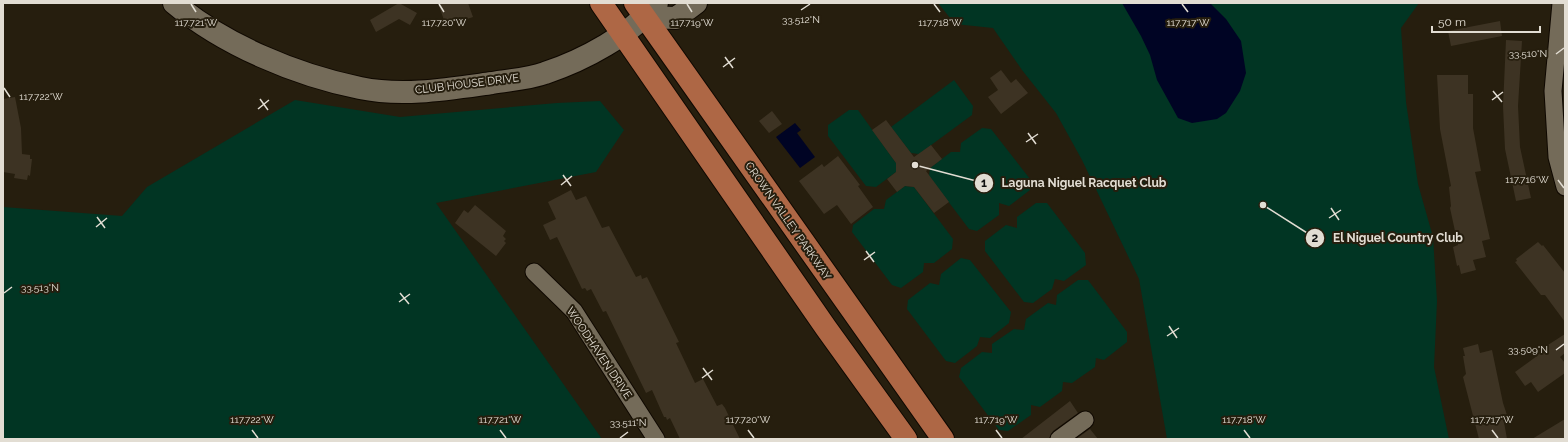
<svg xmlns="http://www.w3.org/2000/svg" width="1568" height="442" viewBox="0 0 1568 442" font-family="Raleway,sans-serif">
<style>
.green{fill:#013523}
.water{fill:#000424}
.building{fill:#3d3323}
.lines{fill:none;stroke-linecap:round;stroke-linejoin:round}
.street-casing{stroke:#0f0800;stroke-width:19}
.secondary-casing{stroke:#0f0800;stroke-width:24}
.primary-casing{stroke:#0f0800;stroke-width:24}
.street{stroke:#746b59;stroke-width:17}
.secondary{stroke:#746b59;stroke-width:22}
.primary{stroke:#ae6745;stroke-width:22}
.ticks{fill:none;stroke:#e2ddd3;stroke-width:1.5}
.labels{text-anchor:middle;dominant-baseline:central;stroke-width:4;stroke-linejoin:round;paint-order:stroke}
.street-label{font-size:11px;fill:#e2ddd3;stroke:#261e0e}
.ticks-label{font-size:10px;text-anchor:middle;fill:#e2ddd3;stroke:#261e0e;stroke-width:4;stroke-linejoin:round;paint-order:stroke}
.leader{fill:none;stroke:#e2ddd3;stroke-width:1.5}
.callout-dot{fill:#e2ddd3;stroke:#261e0e;stroke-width:1.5}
.mark-label{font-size:12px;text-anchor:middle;font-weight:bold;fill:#111}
.callout-label{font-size:12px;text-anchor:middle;font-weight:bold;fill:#e2ddd3;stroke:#261e0e;stroke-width:4;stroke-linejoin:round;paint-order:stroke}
</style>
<rect width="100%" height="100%" fill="#261e0e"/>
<path class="green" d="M938,3H1419L1401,28L1406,102L1418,184L1433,237L1437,301L1434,367L1449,439H1167L1139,279L1082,160L1056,113L1022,70L993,28L955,24Z
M954,80L973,106L972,115L919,154L911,153L891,127Z
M295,100L400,117L557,103L600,101L624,130L596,172L436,203L602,439H3V207L122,216L147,187Z
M849,110H858L896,163V172L876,187L866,186L828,136V125Z
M982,128L991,129L1030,179V190L1009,206L999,203V215L977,231L969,229L929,176L930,168L951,152H960L961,143Z
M905,186L914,187L953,239L952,249L934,263H924L923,272L901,288L892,285L852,232L853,225L874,209H884L886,200Z
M1036,203H1047L1085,253L1086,265L1064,281L1055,279L1052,289L1033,303L1024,302L985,251V241L1006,225L1017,228V217Z
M961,258L970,260L1011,312L1009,323L990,338L980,337L977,346L955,363L946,361L907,309L908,300L930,283L939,285L941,274Z
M1078,280H1088L1127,332V342L1104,360L1096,358L1095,367L1072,383L1063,382L1062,391L1040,407L1031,405V415L1008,431L999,430L959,377L961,368L982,352L992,353V344L1014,329L1024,330L1026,319L1048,303L1056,305L1057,295Z"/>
<path class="water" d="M1122,3H1210L1226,19L1241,41L1246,73L1240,91L1226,113L1217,119L1192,123L1178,118L1157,80L1150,55L1141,36Z
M795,123L801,130L797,133L815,157L800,168L776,137Z"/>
<path class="building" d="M399,3L417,13L410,25L399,19L376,32L370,20Z
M438,3H468L473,17L446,26Z
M1500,21L1502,36L1451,46L1448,31Z
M1506,40L1522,41L1518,106L1520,147L1531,198L1516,201L1505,149L1503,106Z
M1001,70L1011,83L1016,79L1028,93L1001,114L988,97L998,90L990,78Z
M1437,75H1468V94H1473V128L1481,171L1475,172L1490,239L1482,241L1486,257L1473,260L1476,270L1461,274L1459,265L1457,266L1453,247L1458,245L1450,208L1451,206L1449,187L1451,186L1440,129Z
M15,97L21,128L22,154L30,155V159H32L30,176L28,175L27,180L14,178L15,174L3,172V99Z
M772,111L782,124L769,133L759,121Z
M886,120L914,157L931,145L942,159L926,171L949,202L934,213L914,187L905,186L897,192L887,179L896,172V163L872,130Z
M838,156L860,185L858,186L873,207L851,224L837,205L824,214L799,181L822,164L824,167Z
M571,190L576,200L586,196L602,228L609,226L636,277L641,275L642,279L647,277L679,342L676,343L695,383L703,379L717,406L722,404L725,408L740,439H680L670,418L667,420L666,417H664L652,390L646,393L606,311L603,312L591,289L587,291L585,288L582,289L557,237L550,240L543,225L556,219L548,202Z
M475,205L506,231L503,236L506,239L504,241L506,243L496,256L455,223L464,210L468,213Z
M1538,242L1542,246L1543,245L1565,273V322L1545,295H1541L1515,262L1517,261L1516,259Z
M1565,334V353L1560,357L1565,363V373L1538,392L1531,382L1525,386L1515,372L1537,356L1538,354L1537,352Z
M1478,344L1480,353L1492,350L1503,403L1509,421L1504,422L1507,439H1479L1463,377L1466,374L1463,356H1465L1463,348Z
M1070,401L1078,413L1053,431L1049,439H1021Z
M1565,419V439H1532Z
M1090,429L1098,439H1076Z"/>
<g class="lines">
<defs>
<path id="street" d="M1561,3L1553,91L1557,157L1565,187
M534,272L574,311L656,439
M1059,439L1085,420"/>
<path id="secondary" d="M174,3C224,45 296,75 360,88C403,97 449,89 492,83C509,80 529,79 545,73C584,60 631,35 657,3
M645,17L676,18L696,3"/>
<path id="primary" d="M601,3L826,328L906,439
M635,3L943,439"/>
</defs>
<use href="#street" class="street-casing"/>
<use href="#secondary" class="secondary-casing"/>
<use href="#primary" class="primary-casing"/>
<use href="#street" class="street"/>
<use href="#secondary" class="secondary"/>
<use href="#primary" class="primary"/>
</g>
<path class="ticks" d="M191,4L196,12M439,4L444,12M687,4L692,12M934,4L940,12M1182,4L1188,12M801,10L810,4M1556,54L1564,48M725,57L733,68M723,67L735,58M4,88L10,97M1493,91L1502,102M260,99L268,110M1492,100L1503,92M258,109L269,100M1028,133L1036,144M1026,142L1038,134M563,175L571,186M1558,180L1564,188M561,185L572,176M1331,208L1339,220M97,217L105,228M1329,218L1341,210M96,227L107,218M866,251L874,262M864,260L875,252M4,293L12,287M400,293L409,304M399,302L410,294M1169,326L1177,338M1167,336L1179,328M1556,350L1564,344M703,368L712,380M702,378L713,370M252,430L258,438M500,430L506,438M748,430L754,438M996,430L1002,438M1244,430L1250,438M1492,430L1498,438M620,438L628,432"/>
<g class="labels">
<g class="street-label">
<text transform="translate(467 84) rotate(-7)">CLUB HOUSE DRIVE</text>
<text transform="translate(788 221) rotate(55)">CROWN VALLEY PARKWAY</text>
<text transform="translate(599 353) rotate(56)">WOODHAVEN DRIVE</text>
</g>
</g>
<g class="ticks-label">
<text x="801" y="23">33.512°N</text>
<text x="196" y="26">117.721°W</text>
<text x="444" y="26">117.720°W</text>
<text x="692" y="26">117.719°W</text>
<text x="940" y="26">117.718°W</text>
<text x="1188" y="26">117.717°W</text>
<text x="1528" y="57">33.510°N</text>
<text x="41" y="100">117.722°W</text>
<text x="1527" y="183">117.716°W</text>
<text x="40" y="291">33.513°N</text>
<text x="1528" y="353">33.509°N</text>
<text x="252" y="423">117.722°W</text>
<text x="500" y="423">117.721°W</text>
<text x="748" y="423">117.720°W</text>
<text x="996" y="423">117.719°W</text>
<text x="1244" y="423">117.718°W</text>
<text x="1492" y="423">117.717°W</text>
<text x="628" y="426">33.511°N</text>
</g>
<path class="leader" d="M915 165L984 183M1263 205L1315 238"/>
<g class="callout-dot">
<circle cx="915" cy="165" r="4"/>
<circle cx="1263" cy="205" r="4"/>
<circle cx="984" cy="183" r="10"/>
<circle cx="1315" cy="238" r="10"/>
</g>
<g class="mark-label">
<text x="984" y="187">1</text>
<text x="1315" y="242">2</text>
</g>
<g class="callout-label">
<text x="1084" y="187">Laguna Niguel Racquet Club</text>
<text x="1398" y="242">El Niguel Country Club</text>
</g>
<rect width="1568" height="442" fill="none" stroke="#e2ddd3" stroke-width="8"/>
<path d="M1432 26v6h108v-6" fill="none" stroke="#e2ddd3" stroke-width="2"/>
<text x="1438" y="26" font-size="12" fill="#e2ddd3" stroke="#261e0e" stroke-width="3" paint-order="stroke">50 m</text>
</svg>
